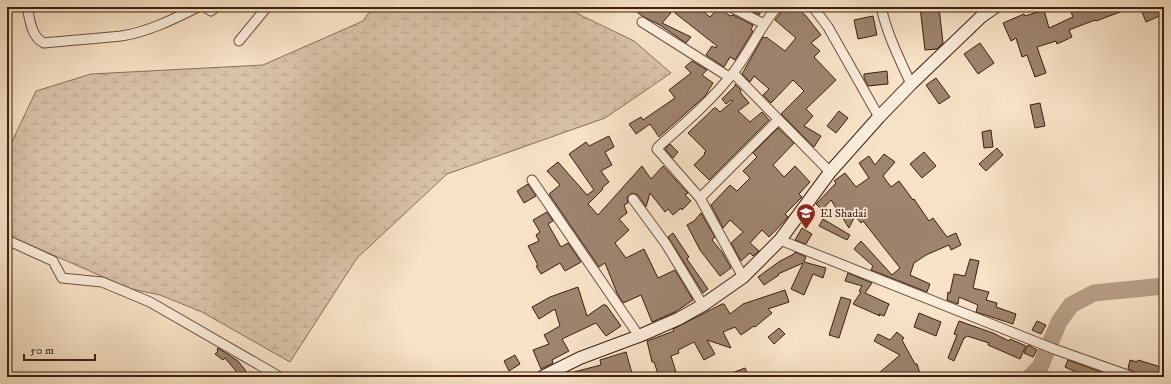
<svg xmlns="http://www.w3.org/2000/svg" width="1171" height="384" viewBox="0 0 1171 384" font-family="'IM FELL DW Pica',serif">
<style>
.wetland{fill:url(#wetland-marsh);stroke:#8a705c}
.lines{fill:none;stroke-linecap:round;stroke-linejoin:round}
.river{stroke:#b8a088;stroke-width:17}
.building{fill:#9e856f;stroke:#3c1f0f}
.street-casing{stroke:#6b503d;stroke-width:11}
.secondary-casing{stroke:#3c1f0f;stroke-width:14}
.street{stroke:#faeddb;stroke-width:9}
.secondary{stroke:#faeddb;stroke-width:12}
.labels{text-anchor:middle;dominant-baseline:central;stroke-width:3.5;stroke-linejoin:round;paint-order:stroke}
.poi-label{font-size:12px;fill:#3c1f0f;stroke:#faeddb;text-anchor:start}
</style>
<defs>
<pattern id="wetland-marsh" width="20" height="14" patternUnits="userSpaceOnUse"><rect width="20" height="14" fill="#d8c2a8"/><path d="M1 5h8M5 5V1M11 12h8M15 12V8" fill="none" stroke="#baa68f"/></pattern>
</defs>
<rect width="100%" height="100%" fill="#f8e3c7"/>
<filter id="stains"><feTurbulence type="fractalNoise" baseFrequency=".005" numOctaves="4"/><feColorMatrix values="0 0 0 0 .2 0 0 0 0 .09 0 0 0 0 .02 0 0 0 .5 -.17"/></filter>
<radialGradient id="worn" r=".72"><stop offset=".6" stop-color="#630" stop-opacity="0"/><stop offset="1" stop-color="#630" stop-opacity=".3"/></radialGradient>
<path class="wetland" d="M373,7H567L568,9L634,41L671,73L605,118L447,174L357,258L290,362L202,312L160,295L131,289L14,238L7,228V152L36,91L91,74L263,65L363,21Z"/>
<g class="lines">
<path class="river" d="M1030,377L1040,367L1059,322L1071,305L1094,293L1164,286"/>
</g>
<path class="building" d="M631,7H665L671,13L662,23L691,37L686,43L660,25L642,16Z
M680,7H698L710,17L719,7L730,16L733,15L753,25L751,30L753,31L735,60L730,57L724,67L706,55L712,46L716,48L717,46L675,13Z
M744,7H769L766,12L762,9L759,15Z
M783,7H796L806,16L821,35L811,43L820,51L814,57L836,80L806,109L813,116L804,126L821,136L814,147L781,114L804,91L793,80L771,103L763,95L769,89L754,76L750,82L742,74L763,37L765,38L766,37L785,51L796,38L775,20L782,11Z
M920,7H939L943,43L937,49L925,50Z
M1069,7L1131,8L1096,21L1095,20L1069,30L1072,37L1057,44L1056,41L1037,47L1046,73L1035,77L1027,55L1022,57L1016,38L1011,41L1003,23L1024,14L1025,16L1044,10L1049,28L1073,17Z
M1140,7H1164V14L1146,22Z
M873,16L877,35L858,39L854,20Z
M980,43L994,63L978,74L964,54Z
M692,61L707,70L702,75L713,83L705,96L659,137L650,124L636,134L629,124L641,117L643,120L675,98L669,90L691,73L685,67Z
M887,71L888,84L868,86L864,78V74Z
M936,78L950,97L939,104L926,85Z
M735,84L741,90L740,92L749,103L738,111L750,122L762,112L769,120L709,180L694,165L705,154L704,153L706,151L688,133L714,108H716L720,112L733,101L731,100L726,104L722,99L735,86Z
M1040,103L1045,126L1035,128L1030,105Z
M839,111L848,118L836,133L827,126Z
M778,128L794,143L773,165L784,177L795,166L810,182L799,194L802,197L785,214L788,217L776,230L769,237L762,230L750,243L759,251L753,256L750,253L741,261L731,243L743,232L730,220L723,228L711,205L730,185L737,191L750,178L743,171L757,157L753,153Z
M991,130L993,147L984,148L982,132Z
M609,136L614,147L605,152L612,165L601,171L609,182L602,188L603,189L588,204L598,215L642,166L651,179L663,166L686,191L688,193L685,195L691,201L682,210L681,208L673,215L668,209L665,212L650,193L646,207L638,195L632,193L627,197L628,203L624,205L627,213L619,219L629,230L615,243L626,258L644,249L658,278L675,270L693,300L675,312L652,322L641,295L623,303L617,293L605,263L599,267L549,194L560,185L547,171L558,162L587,195L594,190L569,154L586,142L589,146Z
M670,144L678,152L673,158L665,149Z
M997,148L1003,155L986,171L979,164Z
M924,152L936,166L922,178L910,164Z
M884,154L895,162L883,176L891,187L899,181L913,200L914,199L929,221L933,218L947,237L956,233L961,245L951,250L949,245L926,255L914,263L910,275L930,284L927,292L871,270L873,266L854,249L861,241L892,275L900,268L863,221L861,223L855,216L849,228L831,200L822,210L816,204L836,183L834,181L845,173L856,187L869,178L859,163L869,156L875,165Z
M528,184L536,196L524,203L517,191Z
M547,212L553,221L548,224L561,247L568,243L581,262L565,271L560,263L541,274L536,266L538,265L528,246L539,241L536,235L540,232L533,220Z
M701,213L715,237L712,240L722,252L731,268L720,276L700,250L687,225L694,221Z
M823,219L850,235L847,240L819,226Z
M802,228L812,234L806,244L795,240Z
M673,233L689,257L687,259L708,289L703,293L668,237Z
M795,252L806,257L804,262L826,268L823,278L813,274L804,295L791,289L803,263L778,274L779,275L764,285L758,277L780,261L794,254Z
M970,259L979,261L973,288L989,292L986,300L997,303L996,307L1016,314L1013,324L976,312L978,305L959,297L958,304L947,300L948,292L950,293L954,274L965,276Z
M848,273L872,283L865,293L889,304L884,316L879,314L880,316L853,304L861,292L859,291L862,286L845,281Z
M578,287L587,316L603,305H606L621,326L606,336L596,323L562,339L569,351L552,360L553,363L541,369L533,350L549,344L544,335L560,326L555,309L539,319L532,307L550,297Z
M785,290L789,302L768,309L772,313L755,327L754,326L741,335L735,327L723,332L731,348L707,340L715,354L704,360L694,342L678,350L679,353L671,356L676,372L659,377L654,362H652L647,341L674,331L673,329L722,304H724L730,314L743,304Z
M841,297L851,300L839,338L829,335Z
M919,313L941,322L936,336L914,327Z
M959,321L993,333L1009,341L1010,339L1026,346L1020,359L988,345L989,343L967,336L965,338H964L954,361L948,358L957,335L954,334Z
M1037,321L1046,325L1041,334L1032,330Z
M779,328L785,334L774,344L768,337Z
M897,332L904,338L902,340L915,364H917L921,377H882L879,373L900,355L874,341L878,334L890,340Z
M1028,345L1037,350L1033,357L1024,353Z
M218,348L238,361L246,371L241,377L225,358L223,360L215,354L218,351L217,349Z
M626,352L633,377H566V374L601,365L600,360Z
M515,355L520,364L509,371L504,361Z
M1068,360L1115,377H1074L1076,372L1065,367Z
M1130,360L1137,362L1138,360L1164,368V376L1155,373L1154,377L1141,374V377H1139L1137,373L1128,369Z
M745,368L749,377H725L724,376Z"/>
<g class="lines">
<defs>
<path id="street" d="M27,7C30,19 31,37 44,43C69,40 95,39 121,36C148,32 174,19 198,7
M205,7L211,11L216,7
M731,7L764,24
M813,7L828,27L879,117
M881,7C887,34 899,58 911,84
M7,8L8,7
M642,22L729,77
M239,41L267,7
M733,73L830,172
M532,180L639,336
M700,198L778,120
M633,199L666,244L703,305
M7,240L53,261L62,278L102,282L150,302L280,377
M780,240L1054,349L1133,377
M743,277L700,198L657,149L658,147C684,124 711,101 733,73C749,53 759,28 777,7"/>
<path id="secondary" d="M542,377L580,358L639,336L678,319L703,305L743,277L780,240L830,172L879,117L911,84L982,16L995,7"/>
</defs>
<use href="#street" class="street-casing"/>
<use href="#secondary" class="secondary-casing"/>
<use href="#street" class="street"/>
<use href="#secondary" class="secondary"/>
</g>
<defs>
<symbol id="school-pin" viewBox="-11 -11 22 30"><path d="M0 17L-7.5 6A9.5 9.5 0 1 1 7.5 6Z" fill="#8f2418" stroke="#faeddb"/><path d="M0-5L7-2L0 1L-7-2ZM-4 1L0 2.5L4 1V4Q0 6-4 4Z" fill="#fff"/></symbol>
</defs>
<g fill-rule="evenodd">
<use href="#school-pin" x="795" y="202" width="22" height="30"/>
</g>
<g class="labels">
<g class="poi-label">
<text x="820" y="213">El Shadai</text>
</g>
</g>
<rect width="1171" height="384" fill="none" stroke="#f8e3c7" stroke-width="24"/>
<rect x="8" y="8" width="1155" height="368" fill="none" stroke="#3c1f0f" stroke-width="2"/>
<rect x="12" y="12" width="1147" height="360" fill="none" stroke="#3c1f0f"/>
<path d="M24 354v6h71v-6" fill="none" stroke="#3c1f0f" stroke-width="2"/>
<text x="30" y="354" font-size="12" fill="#3c1f0f" stroke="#faeddb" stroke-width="3" paint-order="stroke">50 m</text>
<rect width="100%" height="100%" filter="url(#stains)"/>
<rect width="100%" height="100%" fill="url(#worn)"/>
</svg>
